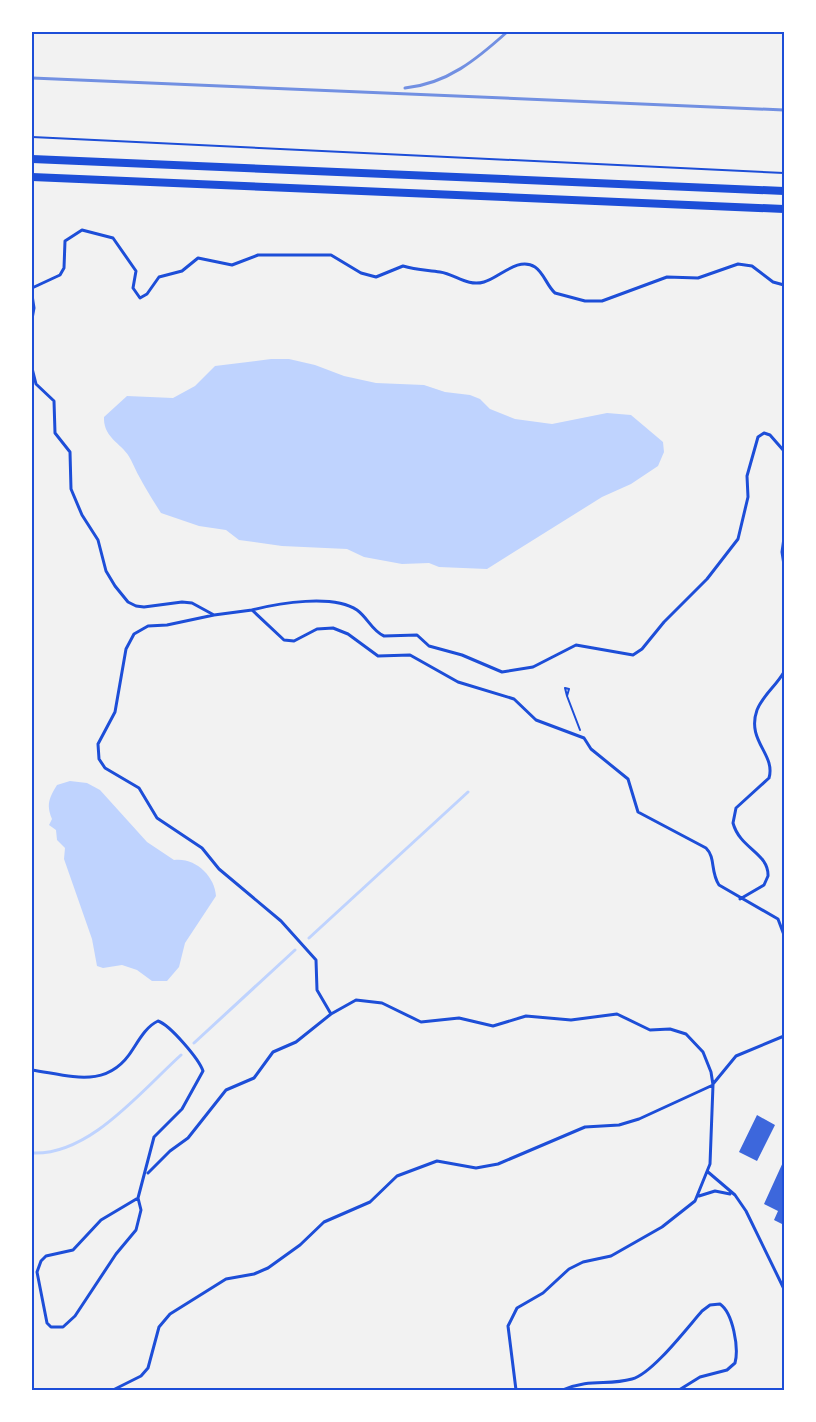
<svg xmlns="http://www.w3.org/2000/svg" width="816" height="1422" viewBox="0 0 816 1422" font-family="Cabin,sans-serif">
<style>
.water{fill:#bfd3fe}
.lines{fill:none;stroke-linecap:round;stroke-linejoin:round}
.stream{stroke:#bfd3fe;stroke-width:3}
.building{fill:#3d67dc}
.path{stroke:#1d4ed8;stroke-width:2}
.service{stroke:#1d4ed8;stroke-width:3}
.secondary{stroke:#1d4ed8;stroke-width:8}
.rail{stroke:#7290e2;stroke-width:3}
.neatline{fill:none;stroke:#1d4ed8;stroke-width:2}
</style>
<rect width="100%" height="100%" fill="#f2f2f2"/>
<path class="water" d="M271,359H289L315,365L344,376L376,383L424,385L445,392L470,395L480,399L490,409L515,419L552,424L607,413L631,415L663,442L664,452L658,466L631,484L602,497L487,569L439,567L429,563L402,564L364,557L347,549L282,546L239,540L226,530L199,526L161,513C150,496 139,478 131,460C124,444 103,439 104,417L127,396L173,398L195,386L215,366Z
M70,781L87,783L100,790L147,842L174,860C195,857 215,876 216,896L185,943L179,967L167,981H152L137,970L122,965L103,968L97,966L92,939L64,859L65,848L57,840L56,830L49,825L52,819C46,805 49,798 57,785Z"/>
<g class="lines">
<path class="stream" d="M309,938L468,792
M194,1043L295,950
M32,1153C89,1156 140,1092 181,1055"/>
</g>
<path class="building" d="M757,1115L775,1125L757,1161L739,1152Z
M784,1160V1225L774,1220L778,1211L764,1204Z"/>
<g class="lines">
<path class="path" d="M32,137L784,173
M567,696L565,688L569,689L567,696L580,730"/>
<path class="service" d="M32,288L60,275L64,268L65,241L82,230L113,238L136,271L133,288L140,298L147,294L159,277L182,271L198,258L232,265L258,255H331L361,273L376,277L403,266C416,270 427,270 440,272C455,274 467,287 484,282C499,278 518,256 535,267C544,273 547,286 555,293L585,301H602L667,277L698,278L738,264L752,266L773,282L784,285
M32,295L34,308L32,319
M32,368L36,384L54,401L55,433L70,452L71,489L82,515L98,540L106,571L115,586L128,602L136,606L144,607L182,602L192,603L214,615L167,625L148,626L134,634L126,649L115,712L98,744L99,759L105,768L139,788L157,818L202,848L219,869L281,921L316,960L317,990L331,1014
M784,538L782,552L784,565
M252,610C279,603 333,594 357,610C368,618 372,631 384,636L417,635L429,646L462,655L502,672L533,667L576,645L633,655L642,649L664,622L707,579L738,539L748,497L747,476L758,437L764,433L770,435L784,451
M214,615L252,610L284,640L294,641L317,629L333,628L348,634L378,656L410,655L458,682L514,699L536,720L584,738L591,749L628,779L638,812L706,848C716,858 710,871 719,885L778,919L784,935
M740,899L764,885L768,876C769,853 740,849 733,823L736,808L769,778C776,754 746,741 757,710C763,695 776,686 784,672
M32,1070C72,1076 108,1090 133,1049C140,1038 147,1026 158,1021C170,1025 199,1059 203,1071L182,1109L154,1137L138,1198L101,1220L73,1250L46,1256L41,1261L37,1272L47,1323L51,1327H63L75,1316L116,1254L136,1230L141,1210L138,1198
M713,1084L736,1056L784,1036
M708,1172L735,1195L746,1211L784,1289
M148,1173L170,1151L188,1138L226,1090L254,1078L273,1052L296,1042L331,1014L356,1000L382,1003L421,1022L459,1018L493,1026L526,1016L571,1020L617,1014L650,1030L670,1029L686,1034L703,1052L711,1072L713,1085
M699,1196L715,1191L730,1194
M113,1390L141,1376L148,1368L159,1327L170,1314L226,1279L254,1274L268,1268L300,1245L324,1222L370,1202L397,1176L437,1161L476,1168L498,1164L585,1127L619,1125L639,1119L713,1085L710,1164L695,1201L662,1227L611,1256L583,1262L569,1269L543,1293L517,1308L508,1326L516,1390
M563,1390C591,1378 607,1386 632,1379C652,1374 687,1328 702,1311L710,1305L720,1304C733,1313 739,1348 735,1363L727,1370L700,1377L679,1390"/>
<path class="secondary" d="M32,159L784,191
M32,177L784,209"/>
<path class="rail" d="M32,78L784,110
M405,88C447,84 477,59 507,32"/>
</g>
<rect width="816" height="1422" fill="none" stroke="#ffffff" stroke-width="66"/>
<rect x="33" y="33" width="750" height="1356" class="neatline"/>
</svg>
